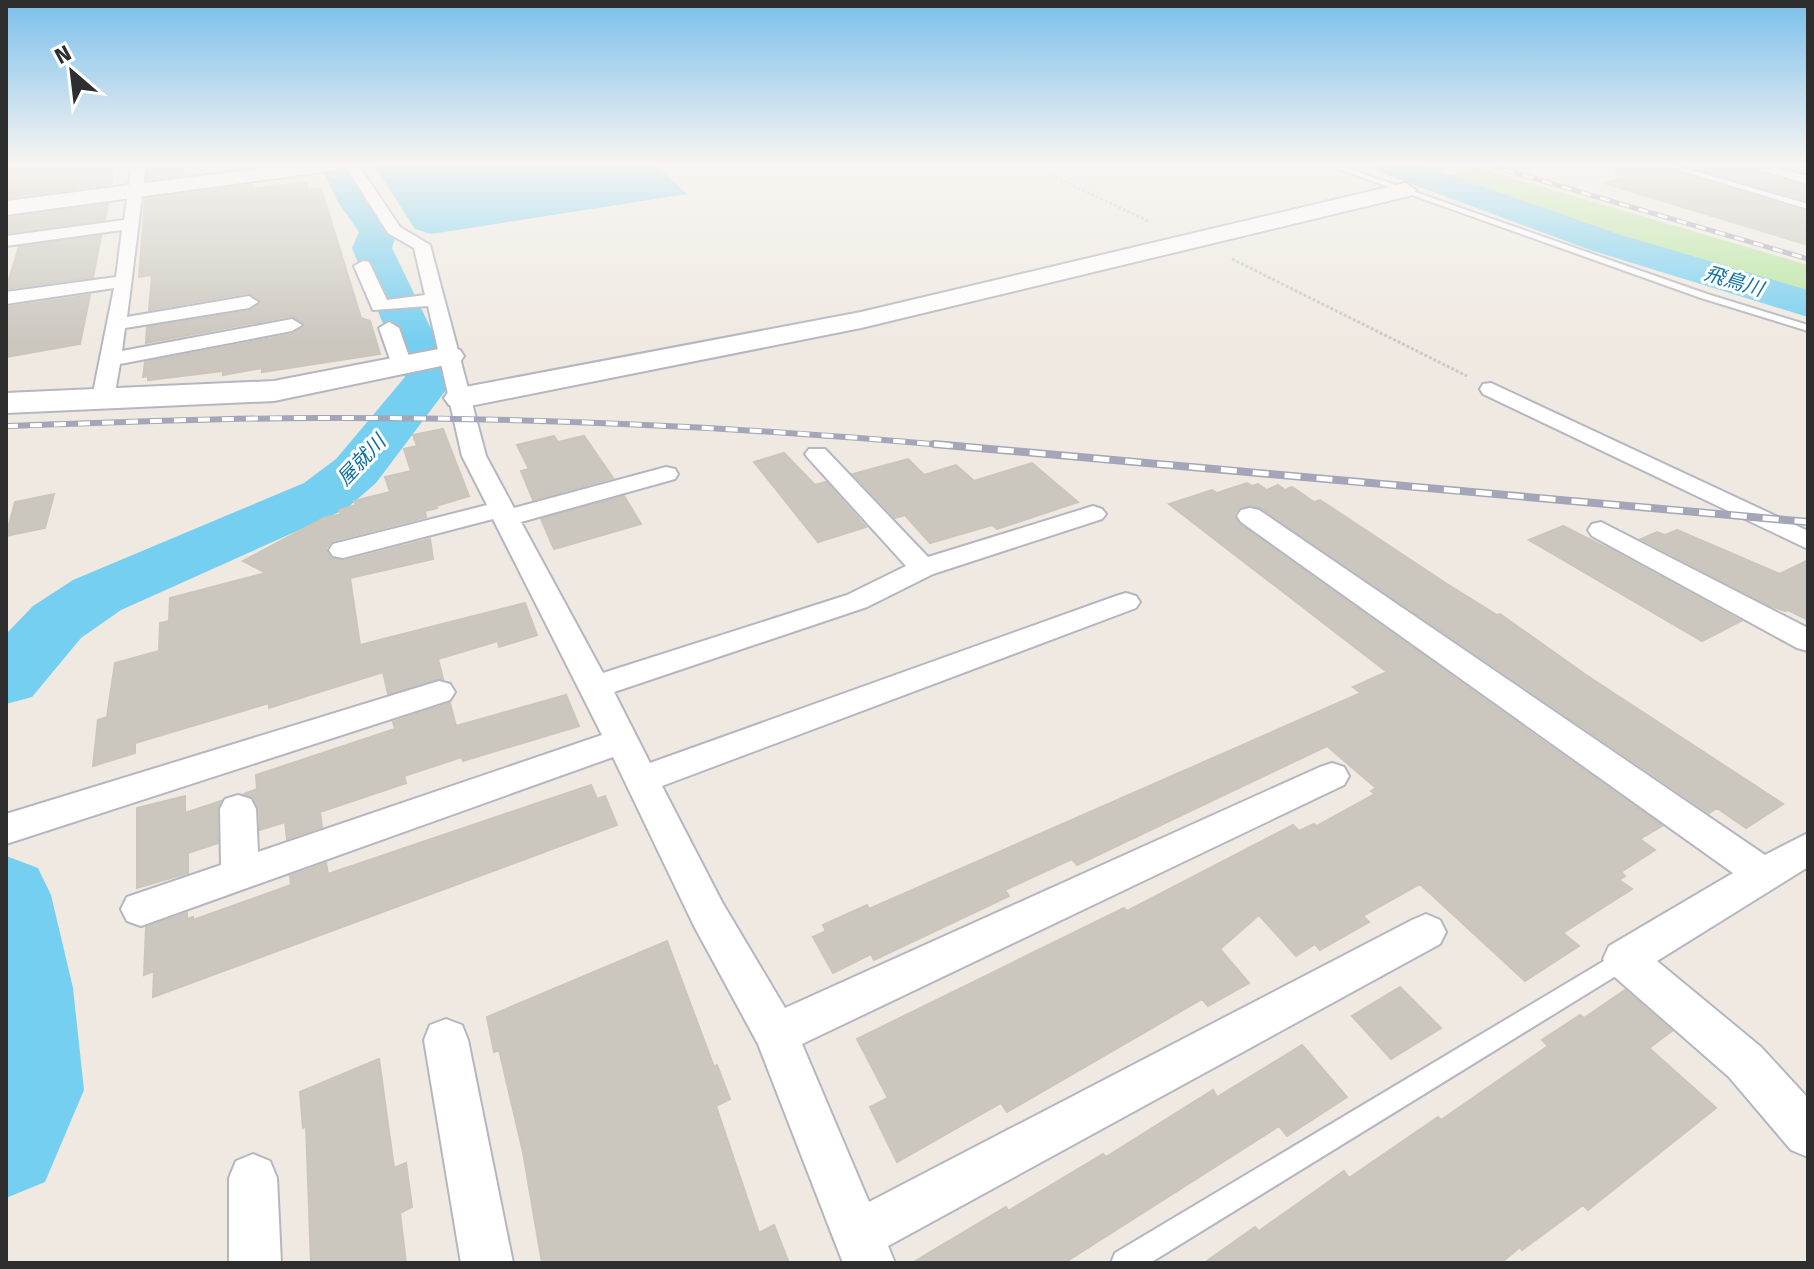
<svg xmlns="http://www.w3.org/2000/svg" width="1814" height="1269" viewBox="0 0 1814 1269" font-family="'Fira Sans','Noto Sans JP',sans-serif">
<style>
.green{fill:#b6e59e}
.water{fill:#75cff0}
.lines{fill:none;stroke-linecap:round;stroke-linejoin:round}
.river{fill:#75cff0;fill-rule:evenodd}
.building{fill:#cbc7bf;stroke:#cbc5ba;stroke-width:2}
.lane-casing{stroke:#b4b7c1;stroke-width:4}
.street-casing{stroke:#b4b7c1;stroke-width:4}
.secondary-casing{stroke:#b4b7c1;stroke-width:4}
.path{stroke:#c9c9c9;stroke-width:3;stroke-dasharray:3 2;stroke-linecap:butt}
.lane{fill:#fff;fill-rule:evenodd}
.street{fill:#fff;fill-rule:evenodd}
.secondary{fill:#fff;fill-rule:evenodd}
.rail-far2-casing{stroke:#a3a6b8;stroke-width:5}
.rail-far1-casing{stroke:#a3a6b8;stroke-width:6}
.rail-casing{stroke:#a3a6b8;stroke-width:8}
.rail-far2{stroke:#fff;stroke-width:3;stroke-dasharray:10;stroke-linecap:butt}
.rail-far1{stroke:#fff;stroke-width:4;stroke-dasharray:12;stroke-linecap:butt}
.rail{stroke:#fff;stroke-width:5;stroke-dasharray:16;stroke-linecap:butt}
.labels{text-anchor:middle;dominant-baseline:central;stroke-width:6;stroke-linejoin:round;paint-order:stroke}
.far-water-label{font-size:20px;font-style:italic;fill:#0d6fa3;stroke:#fff}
</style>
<rect width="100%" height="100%" fill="#efe9e1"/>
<path class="green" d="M1478,168L1808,265V298L1716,271L1447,177Z"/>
<path class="water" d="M373,164H655L687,194L431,234L415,229Z"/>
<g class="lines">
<path class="river" d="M320,164H352L372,199L397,232L392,248L455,378L376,483L346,509L121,610L81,638L32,697L6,704V634L33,606L73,580L304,483L336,459L405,377L352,248L359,232L338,202Z
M1372,164H1418L1618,234L1808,290V317L1590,250L1377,171Z
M6,856L38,868L51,895L73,988L84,1090L45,1182L6,1198Z"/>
</g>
<path class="building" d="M6,164H115L111,184L6,198Z
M183,164L184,175L147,180L149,166Z
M1616,164H1656L1658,167L1808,212V245L1603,183L1630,177L1615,173Z
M1680,164H1736L1808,187V201Z
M306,182L308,190L321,188L361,318L370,321L380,354L262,372V368L223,375V371L148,380V376L143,377L145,362L293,334L305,326L291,316L146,343L147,327L249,311L261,301L248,293L149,310L152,275L139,277L145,199L252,185V189Z
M108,204L105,220L6,233V218Z
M101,236L93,277L6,289L19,247Z
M90,295L80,344L6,357V307Z
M443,429L469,496L436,506L437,508L425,511L426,517L332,541L326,548L330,558L344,561L430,539L433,559L350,578L360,645L525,603L537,635L499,647L498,641L438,659L443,679L388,694L383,672L269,708V703L135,743V753L93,766L98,720L107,717L115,663L159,651L160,623L169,621L170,598L266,573L243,561L324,518L341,514L339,510L356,505L354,501L390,492L385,477L411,471L404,449L417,446L413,435Z
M554,436L558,442L584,436L613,478L533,500L521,471L529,469L517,445Z
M784,453L815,485L826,482L866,527L818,542L754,462Z
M908,459L924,475L956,465L974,481L1032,463L1078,502L997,529L992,525L930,543L905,515L895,518L853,474Z
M1247,483L1252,486L1258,484L1267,490L1278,485L1285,490L1292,487L1314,502L1320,500L1447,584L1497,615L1500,614L1586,675L1783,804L1746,828L1717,808L1709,813L1261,508L1240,507L1234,514L1239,524L1662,826L1640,839L1655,850L1621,872L1625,876L1619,880L1632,889L1563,933L1579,946L1525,981L1420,884L1363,916L1369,922L1320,950L1315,944L1296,956L1259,915L1220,949L1249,983L1208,1006L1202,999L1007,1112L1001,1103L897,1162L870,1107L888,1098L857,1039L1124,908L1127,911L1293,825L1299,831L1314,824L1317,826L1375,794L1371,791L1376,788L1327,746L1077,865L1072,859L1005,890L1009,896L874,960L871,954L833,973L813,937L826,931L823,925L867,905L869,909L1361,693L1353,687L1387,672L1169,504L1212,490L1217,493Z
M54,494L45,528L6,536L15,502Z
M624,496L641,524L554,549L541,519Z
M1563,526L1613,551L1741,621L1702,641L1529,540Z
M1677,530L1780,574L1808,560V620L1788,610L1785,611L1771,606L1641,539L1657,532L1665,535Z
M566,695L579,726L463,761L462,757L404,776L406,783L320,812L322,827L287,839L285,822L260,830L259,808L254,798L244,794L257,789L256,775L395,729L393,722L450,703L456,726Z
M591,785L597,799L605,796L617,825L153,997L154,971L144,975L146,927L187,913V919L193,917V920L291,885L290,876L326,863L328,874Z
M185,796V813L221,801L217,809L218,843L188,853V873L137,888V808Z
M667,941L714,1067L717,1065L730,1099L716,1106L759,1233L774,1225L789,1263H542L523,1152L499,1050L494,1052L487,1017Z
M1400,987L1441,1028L1391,1059L1352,1016Z
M1625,990L1672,1031L1649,1048L1716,1108L1588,1210L1583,1205L1522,1250L1520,1247L1501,1263H1204L1255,1227L1259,1231L1344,1171L1349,1178L1438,1117L1441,1120L1548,1046L1542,1040L1580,1015L1584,1018Z
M1302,1045L1347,1097L1287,1136L1279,1126L1064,1263H912L1006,1207L1008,1211L1103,1154L1106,1157L1213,1090L1217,1097Z
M379,1059L394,1168L406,1163L412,1207L400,1213L406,1263H311L306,1126L303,1128L300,1092Z"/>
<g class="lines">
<defs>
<path id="lane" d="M1325,164H1335L1707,294L1808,325V331L1701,298Z
M1659,164H1670L1808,204V209Z
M1624,949L1632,952L1635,959L1632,966L1150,1263H1111L1115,1253Z"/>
<path id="street" d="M132,164H146L127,317L249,296L258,302L249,308L125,328L122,351L292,319L302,325L292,331L120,364L114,398L103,405L92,398L114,288L6,304V292L116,277L122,230L6,246V236L124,220Z
M344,164H358L400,227L430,245L486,456L514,508L666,467L675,469L678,474L675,479L521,522L603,673L847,595L906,566L809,459L805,454L809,449H825L928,557L1093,506L1102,509L1106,514L1102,519L933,574L867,607L614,692L650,763L1116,596L1126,593L1136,596L1140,602L1136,608L662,786L722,902L785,1008L1320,767L1332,763L1344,767L1349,776L1344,785L802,1044L869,1202L1412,920L1426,914L1440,920L1446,932L1440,944L888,1246L895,1263H843L758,1044L694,926L613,757L141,926L127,921L121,909L127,897L221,865L220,809L225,799L238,795L251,799L256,809L258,852L602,735L493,519L343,558L333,556L329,550L333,544L487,505L462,456L428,306L373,310L354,266L363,261L369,262L387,300L425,295L414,248L388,233Z
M1739,164H1761L1808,176V184Z
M389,322L399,328L412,365L409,369L402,371L392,365L379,328Z
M1491,383L1808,531V549L1483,394L1480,389L1483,384Z
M1250,508L1259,510L1765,855L1808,833V867L1657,961L1761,1047L1808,1098V1157L1791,1150L1729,1077L1609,972L1603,959L1609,946L1733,873L1241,522L1237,516L1241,510Z
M1601,522L1808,628V651L1797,648L1592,536L1588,530L1592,524Z
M439,681L450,684L455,692L450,700L6,844V814Z
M446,1019L462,1025L468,1040L513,1263H461L424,1040L430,1025Z
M253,1154L270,1161L277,1178L281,1263H229V1178L236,1161Z"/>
<path id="secondary" d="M292,164H347L337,170L6,215V201Z
M1405,183L1416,190L1413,195L861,328L460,408L449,405L444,398L449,391L460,388L861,312Z
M449,347L460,350L464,356L460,362L274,401L6,413V393L274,381Z"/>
</defs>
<use href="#lane" class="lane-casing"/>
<use href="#street" class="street-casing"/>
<use href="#secondary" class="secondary-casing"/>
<path class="path" d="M1028,164L1150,222
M1232,259L1467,376"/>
<use href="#lane" class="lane"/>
<use href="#street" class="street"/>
<use href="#secondary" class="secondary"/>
<defs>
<path id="rail-far2" d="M1485,164L1808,259"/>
<path id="rail-far1" d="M6,426C109,423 212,418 315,418C529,417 743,427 956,446"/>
<path id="rail" d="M934,444L1808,522"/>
</defs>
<use href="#rail-far2" class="rail-far2-casing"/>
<use href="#rail-far1" class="rail-far1-casing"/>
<use href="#rail" class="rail-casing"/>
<use href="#rail-far2" class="rail-far2"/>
<use href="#rail-far1" class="rail-far1"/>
<use href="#rail" class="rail"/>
</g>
<linearGradient id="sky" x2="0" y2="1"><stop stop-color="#7abfeb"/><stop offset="0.48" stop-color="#f8f5f2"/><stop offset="1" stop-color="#f8f5f2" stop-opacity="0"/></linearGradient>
<rect width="1814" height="341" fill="url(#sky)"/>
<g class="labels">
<g class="far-water-label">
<text transform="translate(1734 281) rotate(17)">飛鳥川</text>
<text transform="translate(361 460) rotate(-47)">屋就川</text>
</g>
</g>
<rect width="1814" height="1269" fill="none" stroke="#2e2e2e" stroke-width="16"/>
<g transform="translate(72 72) rotate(332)" stroke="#ffffff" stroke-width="6" paint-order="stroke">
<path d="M0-6L14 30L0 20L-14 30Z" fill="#2e2e2e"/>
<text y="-12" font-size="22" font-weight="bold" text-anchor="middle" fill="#2e2e2e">N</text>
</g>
</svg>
